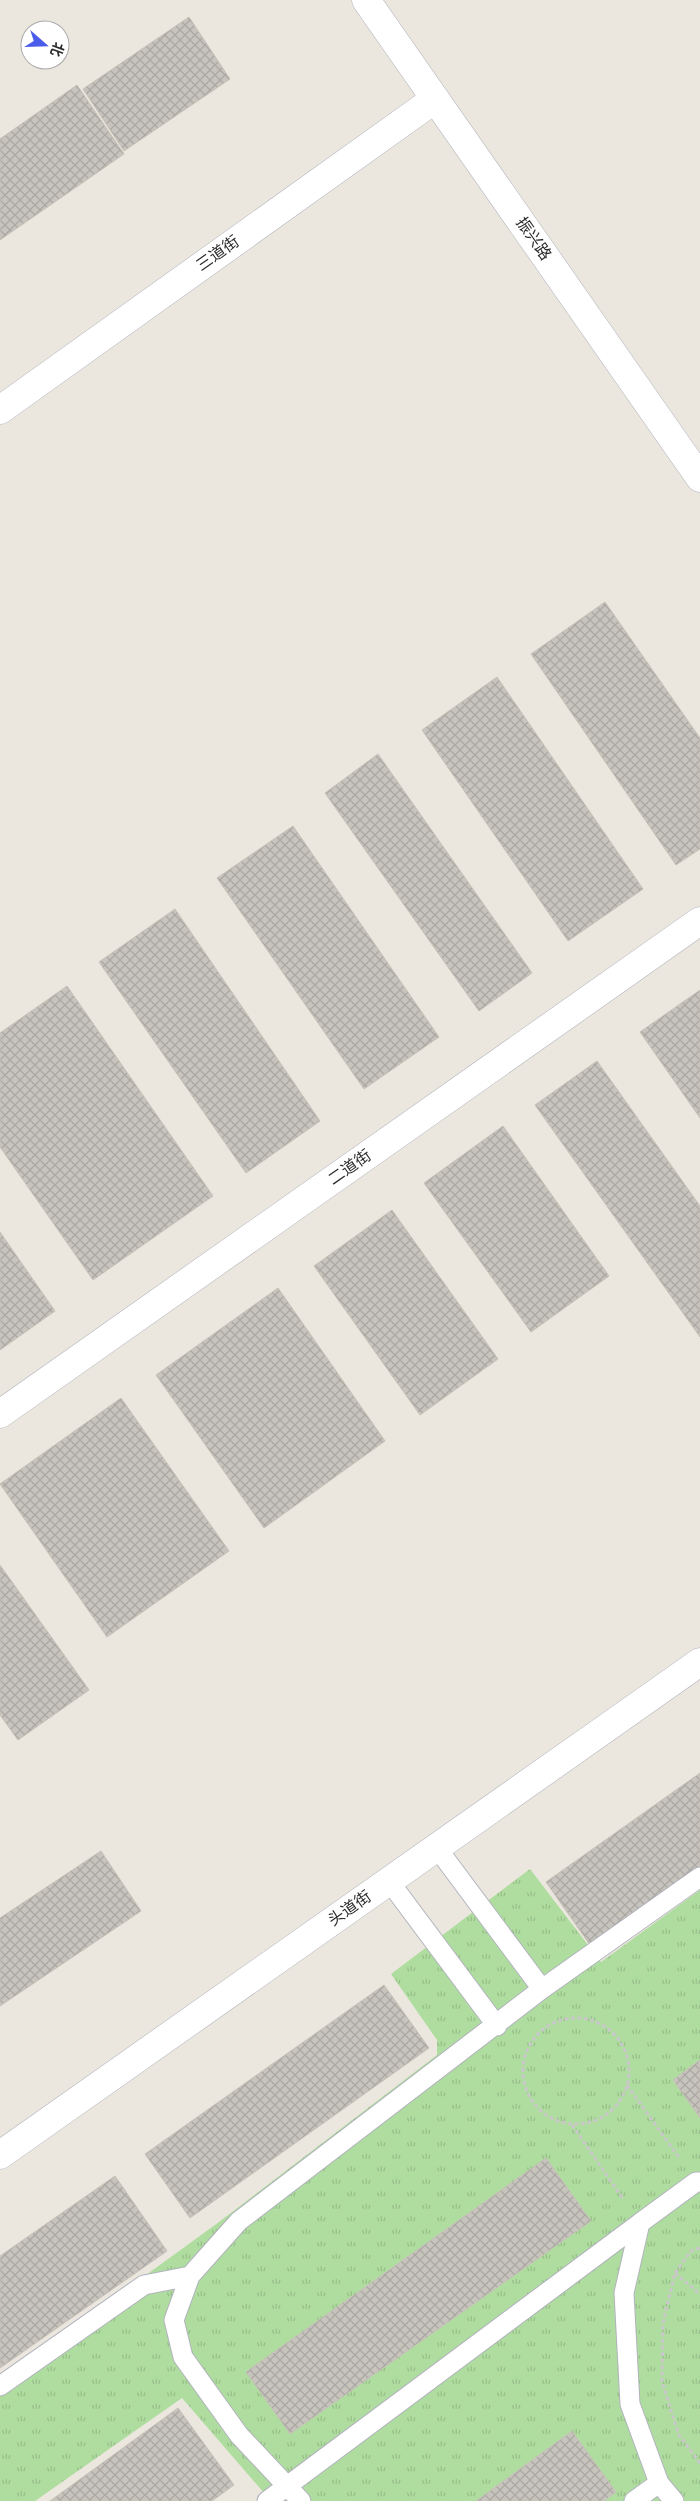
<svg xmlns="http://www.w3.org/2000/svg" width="700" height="2501" viewBox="0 0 700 2501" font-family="'Sofia Sans Condensed','Noto Sans SC',sans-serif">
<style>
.grass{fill:url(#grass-tufts)}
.building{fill:url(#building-cross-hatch);stroke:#c6c2b8}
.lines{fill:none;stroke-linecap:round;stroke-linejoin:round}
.service-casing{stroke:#b1b3bd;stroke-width:21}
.minor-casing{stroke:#b1b3bd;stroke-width:29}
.tertiary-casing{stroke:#b1b3bd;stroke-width:29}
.secondary-casing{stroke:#b1b3bd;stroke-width:29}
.path{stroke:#c8c8c8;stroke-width:3;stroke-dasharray:4 2.5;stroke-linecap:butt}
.service{stroke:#fff;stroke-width:19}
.minor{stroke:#fff;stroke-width:28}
.tertiary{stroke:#fff;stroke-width:28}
.secondary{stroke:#fff;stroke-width:28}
.labels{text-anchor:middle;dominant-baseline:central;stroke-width:4;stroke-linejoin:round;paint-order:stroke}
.street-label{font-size:16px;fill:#2b2b2b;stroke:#fff}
</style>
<defs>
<pattern id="grass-tufts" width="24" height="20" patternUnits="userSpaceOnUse" patternTransform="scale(1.25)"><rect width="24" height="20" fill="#afdd9f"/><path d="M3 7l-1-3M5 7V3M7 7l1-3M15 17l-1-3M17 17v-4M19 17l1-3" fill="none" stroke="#97be89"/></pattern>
<pattern id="building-cross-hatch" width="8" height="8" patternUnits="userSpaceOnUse" patternTransform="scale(1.25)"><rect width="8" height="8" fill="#c7c3bd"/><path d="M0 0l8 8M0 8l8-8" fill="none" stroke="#aba8a3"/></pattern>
</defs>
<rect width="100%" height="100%" fill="#ebe7de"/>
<path class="grass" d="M530,1869L601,1962L700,1890V2060L673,2080L700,2118V2501H604L616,2492L572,2431L476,2501H271L182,2398L35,2501H0V2381L219,2222L437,2055V2040L391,1974Z"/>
<path class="building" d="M189,17L230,79L124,151L83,89Z
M77,85L124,154L0,240V139Z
M605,602L700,738V849L676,865L531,654Z
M497,677L643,889L568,941L422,730Z
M378,754L532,973L479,1011L325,793Z
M293,826L439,1037L364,1089L217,878Z
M175,909L320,1121L246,1173L99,962Z
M67,986L213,1196L93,1280L0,1147V1033Z
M700,990V1118L640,1032Z
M597,1061L700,1206V1337L535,1105Z
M503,1126L609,1276L531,1332L424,1183Z
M392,1210L498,1359L420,1415L314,1266Z
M0,1232L55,1311L0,1350Z
M278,1288L385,1441L264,1528L156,1375Z
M121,1398L229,1551L107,1637L0,1484Z
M0,1565L89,1690L18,1740L0,1715Z
M700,1773V1868L590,1945L546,1882Z
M101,1851L141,1911L0,2006V1918Z
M384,1985L429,2048L190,2218L145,2154Z
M700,2060V2118L673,2080Z
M546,2158L591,2221L290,2434L246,2372Z
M115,2176L167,2251L0,2368V2256Z
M178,2408L234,2485L212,2501H50Z
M572,2431L616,2492L604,2501H476Z"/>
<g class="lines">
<defs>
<path id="service" d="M437,1848L542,1989
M389,1881L497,2026
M0,2386L144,2285L190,2276
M267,2501L640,2223
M301,2501L239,2435L183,2357L174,2320L190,2276L239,2221L542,1989L700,1877
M634,2501L659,2483
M674,2501L659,2483L630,2404L624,2293L640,2223L696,2182H700"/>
<path id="minor" d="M0,1414L700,921"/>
<path id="tertiary" d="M0,410L435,99
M0,2155L700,1662"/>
<path id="secondary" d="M366,0L700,478"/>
</defs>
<use href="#service" class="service-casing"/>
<use href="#minor" class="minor-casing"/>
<use href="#tertiary" class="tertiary-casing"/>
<use href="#secondary" class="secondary-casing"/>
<path class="path" d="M523 2071a53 53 0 1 1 106 0a53 53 0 1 1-106 0Z
M627,2085L680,2159
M572,2125L624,2200
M700,2248L691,2251L675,2273L663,2323L662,2382L679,2435L700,2463
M675,2273L700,2294"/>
<use href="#service" class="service"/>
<use href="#minor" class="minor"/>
<use href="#tertiary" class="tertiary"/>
<use href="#secondary" class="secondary"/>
</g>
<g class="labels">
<g class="street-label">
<text transform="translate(533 239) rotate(55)">振兴路</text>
<text transform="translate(218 254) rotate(-35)">三道街</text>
<text transform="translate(350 1168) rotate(-35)">二道街</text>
<text transform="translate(350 1909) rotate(-35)">头道街</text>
</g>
</g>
<g transform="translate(45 45) rotate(110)"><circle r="24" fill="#ffffff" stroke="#aaaaaa"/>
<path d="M0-4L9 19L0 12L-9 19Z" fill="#4c5cea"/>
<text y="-8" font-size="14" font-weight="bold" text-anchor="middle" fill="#2b2b2b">北</text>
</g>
</svg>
